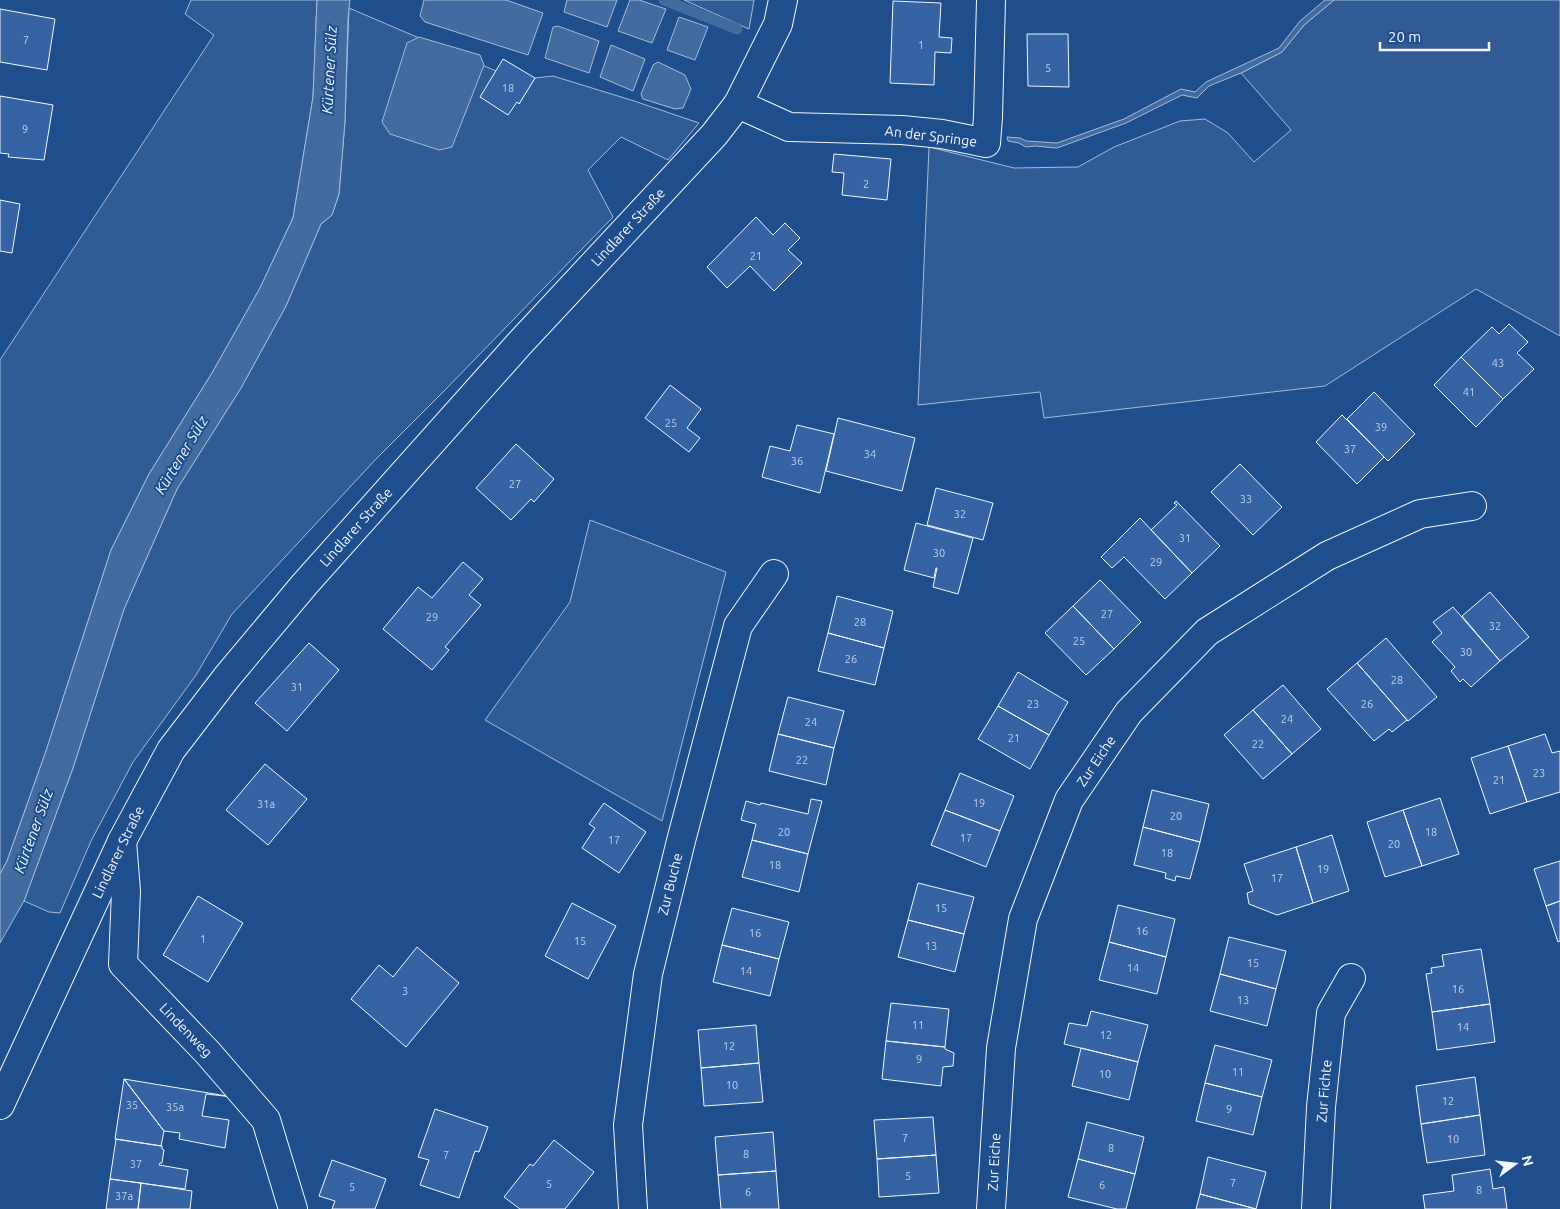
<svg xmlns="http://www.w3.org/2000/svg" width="1560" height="1209" viewBox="0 0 1560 1209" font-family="Ubuntu,sans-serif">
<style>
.built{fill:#305b95;stroke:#a8bbd7}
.water{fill:#446ba0;stroke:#a8bbd7}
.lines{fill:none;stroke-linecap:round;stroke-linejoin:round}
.stream{stroke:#446ba0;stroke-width:11}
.building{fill:#3563a3;stroke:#f2f6ff}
.minor-casing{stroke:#f2f6ff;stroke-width:30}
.major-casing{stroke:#f2f6ff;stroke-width:30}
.minor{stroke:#1f4e8c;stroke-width:28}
.major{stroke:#1f4e8c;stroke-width:28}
.labels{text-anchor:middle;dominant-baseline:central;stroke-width:4;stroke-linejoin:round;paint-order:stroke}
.number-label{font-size:11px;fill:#c3d1e8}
.street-label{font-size:14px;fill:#f2f6ff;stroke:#1f4e8c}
.water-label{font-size:15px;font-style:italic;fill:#f2f6ff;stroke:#1f4e8c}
</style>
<rect width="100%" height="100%" fill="#1f4e8c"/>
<path class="built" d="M191,0H317L313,97L293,218L260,288L212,373L149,474L111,550L46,751L7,861L0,874V360L214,35L185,14Z
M684,0H754L749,29Z
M1334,0H1560V336L1476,289L1325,386L1044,418L1040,392L918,405L929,147L1014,168L1078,167L1114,147L1180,121L1205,119L1228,133L1254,162L1291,130L1241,73L1282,52L1304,25Z
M349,8L496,71L519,104L535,78L553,76L634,101L699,123L668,160L621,137L588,170L613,217L445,390L376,459L232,614L196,675L133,762L91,841L60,913L49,912L24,901L73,768L124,609L177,489L241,388L286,306L321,224L332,215L339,194L345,121Z
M590,520L726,572L662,821L485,720L570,602Z"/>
<path class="water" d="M317,0H350L348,18L345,121L339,194L332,215L321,224L286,306L241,388L177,489L124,609L73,768L24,901L0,943V874L7,861L46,751L111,550L149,474L212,373L260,288L293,218L313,97Z
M424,0H506L543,13L528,55L425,22L420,16Z
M567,0H617L607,27L564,12Z
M630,0H639L666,9L652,43L618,31Z
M1325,0H1334L1304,25L1282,52L1241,73L1209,86L1197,98L1182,95L1126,123L1057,148L1035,146L1026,147L1019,143L1008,141L1007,137L1020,138L1026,141L1057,143L1124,119L1181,89L1195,92L1206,82L1279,48L1300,21Z
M679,17L708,27L695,60L667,50Z
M558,26L599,41L589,73L545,58L553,27Z
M419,37L480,55L484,65L452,147L439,150L390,134L382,122L407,43Z
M611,45L645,59L633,91L600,77Z
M658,62L685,75L691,89L683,108L675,109L643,99L641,94L653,65Z"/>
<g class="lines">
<path class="stream" d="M664,0L737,29"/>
</g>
<path class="building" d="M893,1L941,3L939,37L952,38L951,53L935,52L934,85L890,83Z
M0,9L55,19L47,70L0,62Z
M1027,34H1068L1069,87L1028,86Z
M503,59L535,78L519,104L517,102L508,115L480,97Z
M0,96L53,105L44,160L8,157L9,154L0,153Z
M834,154L891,159L887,200L842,195L844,173L832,172Z
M0,200L20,204L12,253L0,251Z
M756,217L773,235L785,223L800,238L788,250L802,263L774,291L750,266L727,288L707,267Z
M1509,324L1528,342L1517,353L1534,369L1503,399L1461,357L1492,327L1499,334Z
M1461,357L1503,399L1476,427L1434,385Z
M670,385L701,409L687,428L700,438L689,452L645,418Z
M1374,392L1415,434L1388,461L1347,419Z
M1342,415L1384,457L1357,484L1316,442Z
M838,418L915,438L902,491L826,471Z
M797,425L834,434L820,493L762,477L770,446L790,451Z
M516,444L554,479L534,502L531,499L511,520L476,488Z
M1240,464L1282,507L1253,535L1211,492Z
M936,488L993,503L983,540L927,525Z
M1176,501L1220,546L1192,573L1151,530L1177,505L1174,503Z
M1140,518L1192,573L1165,599L1124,557L1112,568L1101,557Z
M916,523L973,538L958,594L933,587L937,568H936L934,578L904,570Z
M463,562L483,579L469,595L481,605L445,647L449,650L432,670L383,629L418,587L432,598Z
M1100,580L1141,622L1114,649L1073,606Z
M1490,592L1529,637L1500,661L1462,616Z
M837,596L893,611L884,648L828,633Z
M1073,606L1114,649L1086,675L1045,633Z
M1453,607L1500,661L1471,687L1463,679L1460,682L1451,671L1455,667L1432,642L1442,633L1433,622Z
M828,633L884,648L875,685L818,671Z
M1386,638L1437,697L1408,721L1357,663Z
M309,643L339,670L287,731L255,703Z
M1357,663L1407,720L1392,732L1389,729L1374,741L1327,689Z
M1018,672L1068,702L1049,735L998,706Z
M1283,685L1321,729L1292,754L1253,710Z
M788,697L844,711L834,748L778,734Z
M998,706L1049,735L1030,769L978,739Z
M1253,710L1292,754L1263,779L1224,735Z
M778,734L834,748L826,785L769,771Z
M1545,734L1552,753L1560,751V792L1527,802L1508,746Z
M1508,746L1527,802L1490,814L1471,758Z
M265,764L307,799L268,845L226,810Z
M960,773L1014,796L1000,831L945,810Z
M1152,790L1209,804L1200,842L1143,827Z
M1440,798L1459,854L1422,866L1403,810Z
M811,799L822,801L808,854L752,840L756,824L741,820L746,801L760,805L761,803L808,814Z
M604,803L646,832L619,873L582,848L595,828L589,824Z
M945,810L1000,831L986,867L931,845Z
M1403,810L1422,866L1385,877L1367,822Z
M1143,827L1200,842L1190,879L1176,876L1175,881L1165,878L1166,873L1134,865Z
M1332,835L1349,891L1313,903L1296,847Z
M752,840L808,854L799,892L742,877Z
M1296,847L1313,903L1277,915L1249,904L1247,893L1253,891L1244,864Z
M1560,861V901L1546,906L1534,869Z
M918,883L974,897L964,934L908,920Z
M198,896L243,923L208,982L163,955Z
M1560,901V941L1558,942L1546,906Z
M572,903L616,926L588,979L545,956Z
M1118,905L1175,919L1166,957L1109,942Z
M732,908L789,922L779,959L722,945Z
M908,920L964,934L955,972L898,957Z
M1229,937L1286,951L1276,989L1220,974Z
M1109,942L1166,957L1157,994L1099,980Z
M722,945L779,959L770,996L713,982Z
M417,947L459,983L406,1047L351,999L379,965L393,977Z
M1481,949L1490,1004L1432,1012L1426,974L1432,973L1431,968L1444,966L1442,955Z
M1220,974L1276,989L1267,1026L1210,1011Z
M891,1003L949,1009L945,1047L886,1041Z
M1490,1004L1495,1042L1437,1050L1432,1012Z
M1091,1011L1148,1025L1138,1062L1064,1044L1069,1023L1087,1026Z
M756,1025L759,1063L701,1068L698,1030Z
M886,1041L945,1047V1049L954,1053L953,1066L943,1067L941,1086L882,1079Z
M1215,1045L1272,1060L1262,1097L1205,1083Z
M1081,1048L1138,1062L1129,1100L1072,1086Z
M759,1063L763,1102L704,1106L701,1068Z
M1475,1077L1480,1115L1421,1124L1416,1086Z
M124,1079L164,1131L161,1146L115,1139Z
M124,1079L233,1097L206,1094L202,1116L229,1120L225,1148L179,1139L180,1133L164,1131Z
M1205,1083L1262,1097L1253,1135L1196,1121Z
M435,1109L488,1127L479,1152L475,1151L459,1198L420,1185L429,1160L418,1157Z
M1480,1115L1485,1155L1427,1163L1421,1124Z
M933,1117L936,1155L877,1159L874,1120Z
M1087,1122L1144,1137L1135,1174L1078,1159Z
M773,1132L776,1171L718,1175L715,1137Z
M116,1139L162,1146V1149L164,1150L162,1163H160L159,1165L188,1170L185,1189L110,1179Z
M554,1140L594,1172L565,1209H520L504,1197L530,1164L533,1166Z
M936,1155L939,1193L879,1197L877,1159Z
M1208,1157L1266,1172L1256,1209L1200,1194Z
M1078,1159L1135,1174L1126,1209H1117L1068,1197Z
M332,1160L386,1179L375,1209H332L335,1201L319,1196Z
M1490,1169L1493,1189L1504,1187L1507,1209H1425L1423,1195L1454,1191L1452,1175Z
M776,1171L779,1209H721L718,1175Z
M110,1179L141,1183L138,1209H106Z
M141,1183L192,1191L190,1209H138Z
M1200,1194L1256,1209H1196Z"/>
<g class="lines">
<defs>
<path id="minor" d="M738,104L789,127L902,130L942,134L986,143L988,117L991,0
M122,841L126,891L123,964L208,1053L266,1120L293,1209
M633,1209L628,1125L648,974L682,837L738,626L774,574
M991,1209L1001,1048L1023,919L1069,800L1129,712L1207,632L1327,556L1420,514L1472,506
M1316,1209L1321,1107L1331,1013L1351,978"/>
<path id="major" d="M0,1105L122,841L171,750L227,677L304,585L520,343L714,135L738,104L778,24L783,0"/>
</defs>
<use href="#minor" class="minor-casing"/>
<use href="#major" class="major-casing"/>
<use href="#minor" class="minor"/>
<use href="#major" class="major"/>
</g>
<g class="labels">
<g class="number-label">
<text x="26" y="40">7</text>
<text x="921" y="45">1</text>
<text x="1048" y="68">5</text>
<text x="508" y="88">18</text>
<text x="25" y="129">9</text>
<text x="866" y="184">2</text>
<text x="756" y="256">21</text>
<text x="1498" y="363">43</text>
<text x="1469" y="392">41</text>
<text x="671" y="423">25</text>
<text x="1381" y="427">39</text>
<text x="1350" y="449">37</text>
<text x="870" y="454">34</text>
<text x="797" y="461">36</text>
<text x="515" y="484">27</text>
<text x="1246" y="499">33</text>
<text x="960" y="514">32</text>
<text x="1185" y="538">31</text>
<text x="939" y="553">30</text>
<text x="1156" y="562">29</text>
<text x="1107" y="614">27</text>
<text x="432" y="617">29</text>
<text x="860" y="622">28</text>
<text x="1495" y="626">32</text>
<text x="1079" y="641">25</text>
<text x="1466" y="652">30</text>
<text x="851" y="659">26</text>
<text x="1397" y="680">28</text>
<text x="297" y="687">31</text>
<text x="1033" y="704">23</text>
<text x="1367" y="704">26</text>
<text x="1287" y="719">24</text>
<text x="811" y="722">24</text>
<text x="1014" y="738">21</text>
<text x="1258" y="744">22</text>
<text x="802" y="760">22</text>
<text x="1539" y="773">23</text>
<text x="1499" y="780">21</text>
<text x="979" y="803">19</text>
<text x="266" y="804">31a</text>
<text x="1176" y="816">20</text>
<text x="784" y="832">20</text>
<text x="1431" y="832">18</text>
<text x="966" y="838">17</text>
<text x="614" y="840">17</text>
<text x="1394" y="844">20</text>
<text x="1167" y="853">18</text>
<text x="775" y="865">18</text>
<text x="1323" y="869">19</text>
<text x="1277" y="878">17</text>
<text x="941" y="908">15</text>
<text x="1142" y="931">16</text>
<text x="755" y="933">16</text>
<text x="203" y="939">1</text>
<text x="580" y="941">15</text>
<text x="931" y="946">13</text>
<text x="1253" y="963">15</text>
<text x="1133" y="968">14</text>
<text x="746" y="971">14</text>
<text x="1458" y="989">16</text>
<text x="405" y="991">3</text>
<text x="1243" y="1000">13</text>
<text x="918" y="1025">11</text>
<text x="1463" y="1027">14</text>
<text x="1106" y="1035">12</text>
<text x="729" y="1046">12</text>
<text x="919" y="1059">9</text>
<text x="1238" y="1072">11</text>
<text x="1105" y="1074">10</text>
<text x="732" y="1085">10</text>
<text x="1448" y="1101">12</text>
<text x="132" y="1105">35</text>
<text x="175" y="1107">35a</text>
<text x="1229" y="1109">9</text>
<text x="905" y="1138">7</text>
<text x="1453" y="1139">10</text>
<text x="1111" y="1148">8</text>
<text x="746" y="1154">8</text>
<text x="446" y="1155">7</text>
<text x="136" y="1164">37</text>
<text x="908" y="1176">5</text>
<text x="1233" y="1183">7</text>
<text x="549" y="1184">5</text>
<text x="1102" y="1185">6</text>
<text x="352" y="1187">5</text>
<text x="1479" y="1190">8</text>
<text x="748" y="1192">6</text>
<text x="124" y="1196">37a</text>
</g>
<g class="street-label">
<text transform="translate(931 136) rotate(7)">An der Springe</text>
<text transform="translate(628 227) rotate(-47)">Lindlarer Straße</text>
<text transform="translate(356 527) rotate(-48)">Lindlarer Straße</text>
<text transform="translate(1096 761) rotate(-56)">Zur Eiche</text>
<text transform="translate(118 852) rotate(-64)">Lindlarer Straße</text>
<text transform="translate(670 884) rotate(-76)">Zur Buche</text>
<text transform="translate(186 1030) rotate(46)">Lindenweg</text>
<text transform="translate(1324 1091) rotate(-85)">Zur Fichte</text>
<text transform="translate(994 1162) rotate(-87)">Zur Eiche</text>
</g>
<g class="water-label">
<text transform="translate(329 70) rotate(-87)">Kürtener Sülz</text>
<text transform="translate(181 455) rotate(-59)">Kürtener Sülz</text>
<text transform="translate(33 831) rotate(-70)">Kürtener Sülz</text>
</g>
</g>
<g transform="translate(1515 1164) rotate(75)" stroke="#1f4e8c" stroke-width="4" paint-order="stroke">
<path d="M0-4L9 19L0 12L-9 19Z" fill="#f2f6ff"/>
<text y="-8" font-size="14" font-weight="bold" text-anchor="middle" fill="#f2f6ff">N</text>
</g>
<path d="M1380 42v8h109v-8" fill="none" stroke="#f2f6ff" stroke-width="2.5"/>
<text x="1388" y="42" font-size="15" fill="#f2f6ff" stroke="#1f4e8c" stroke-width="4" paint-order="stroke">20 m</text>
</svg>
